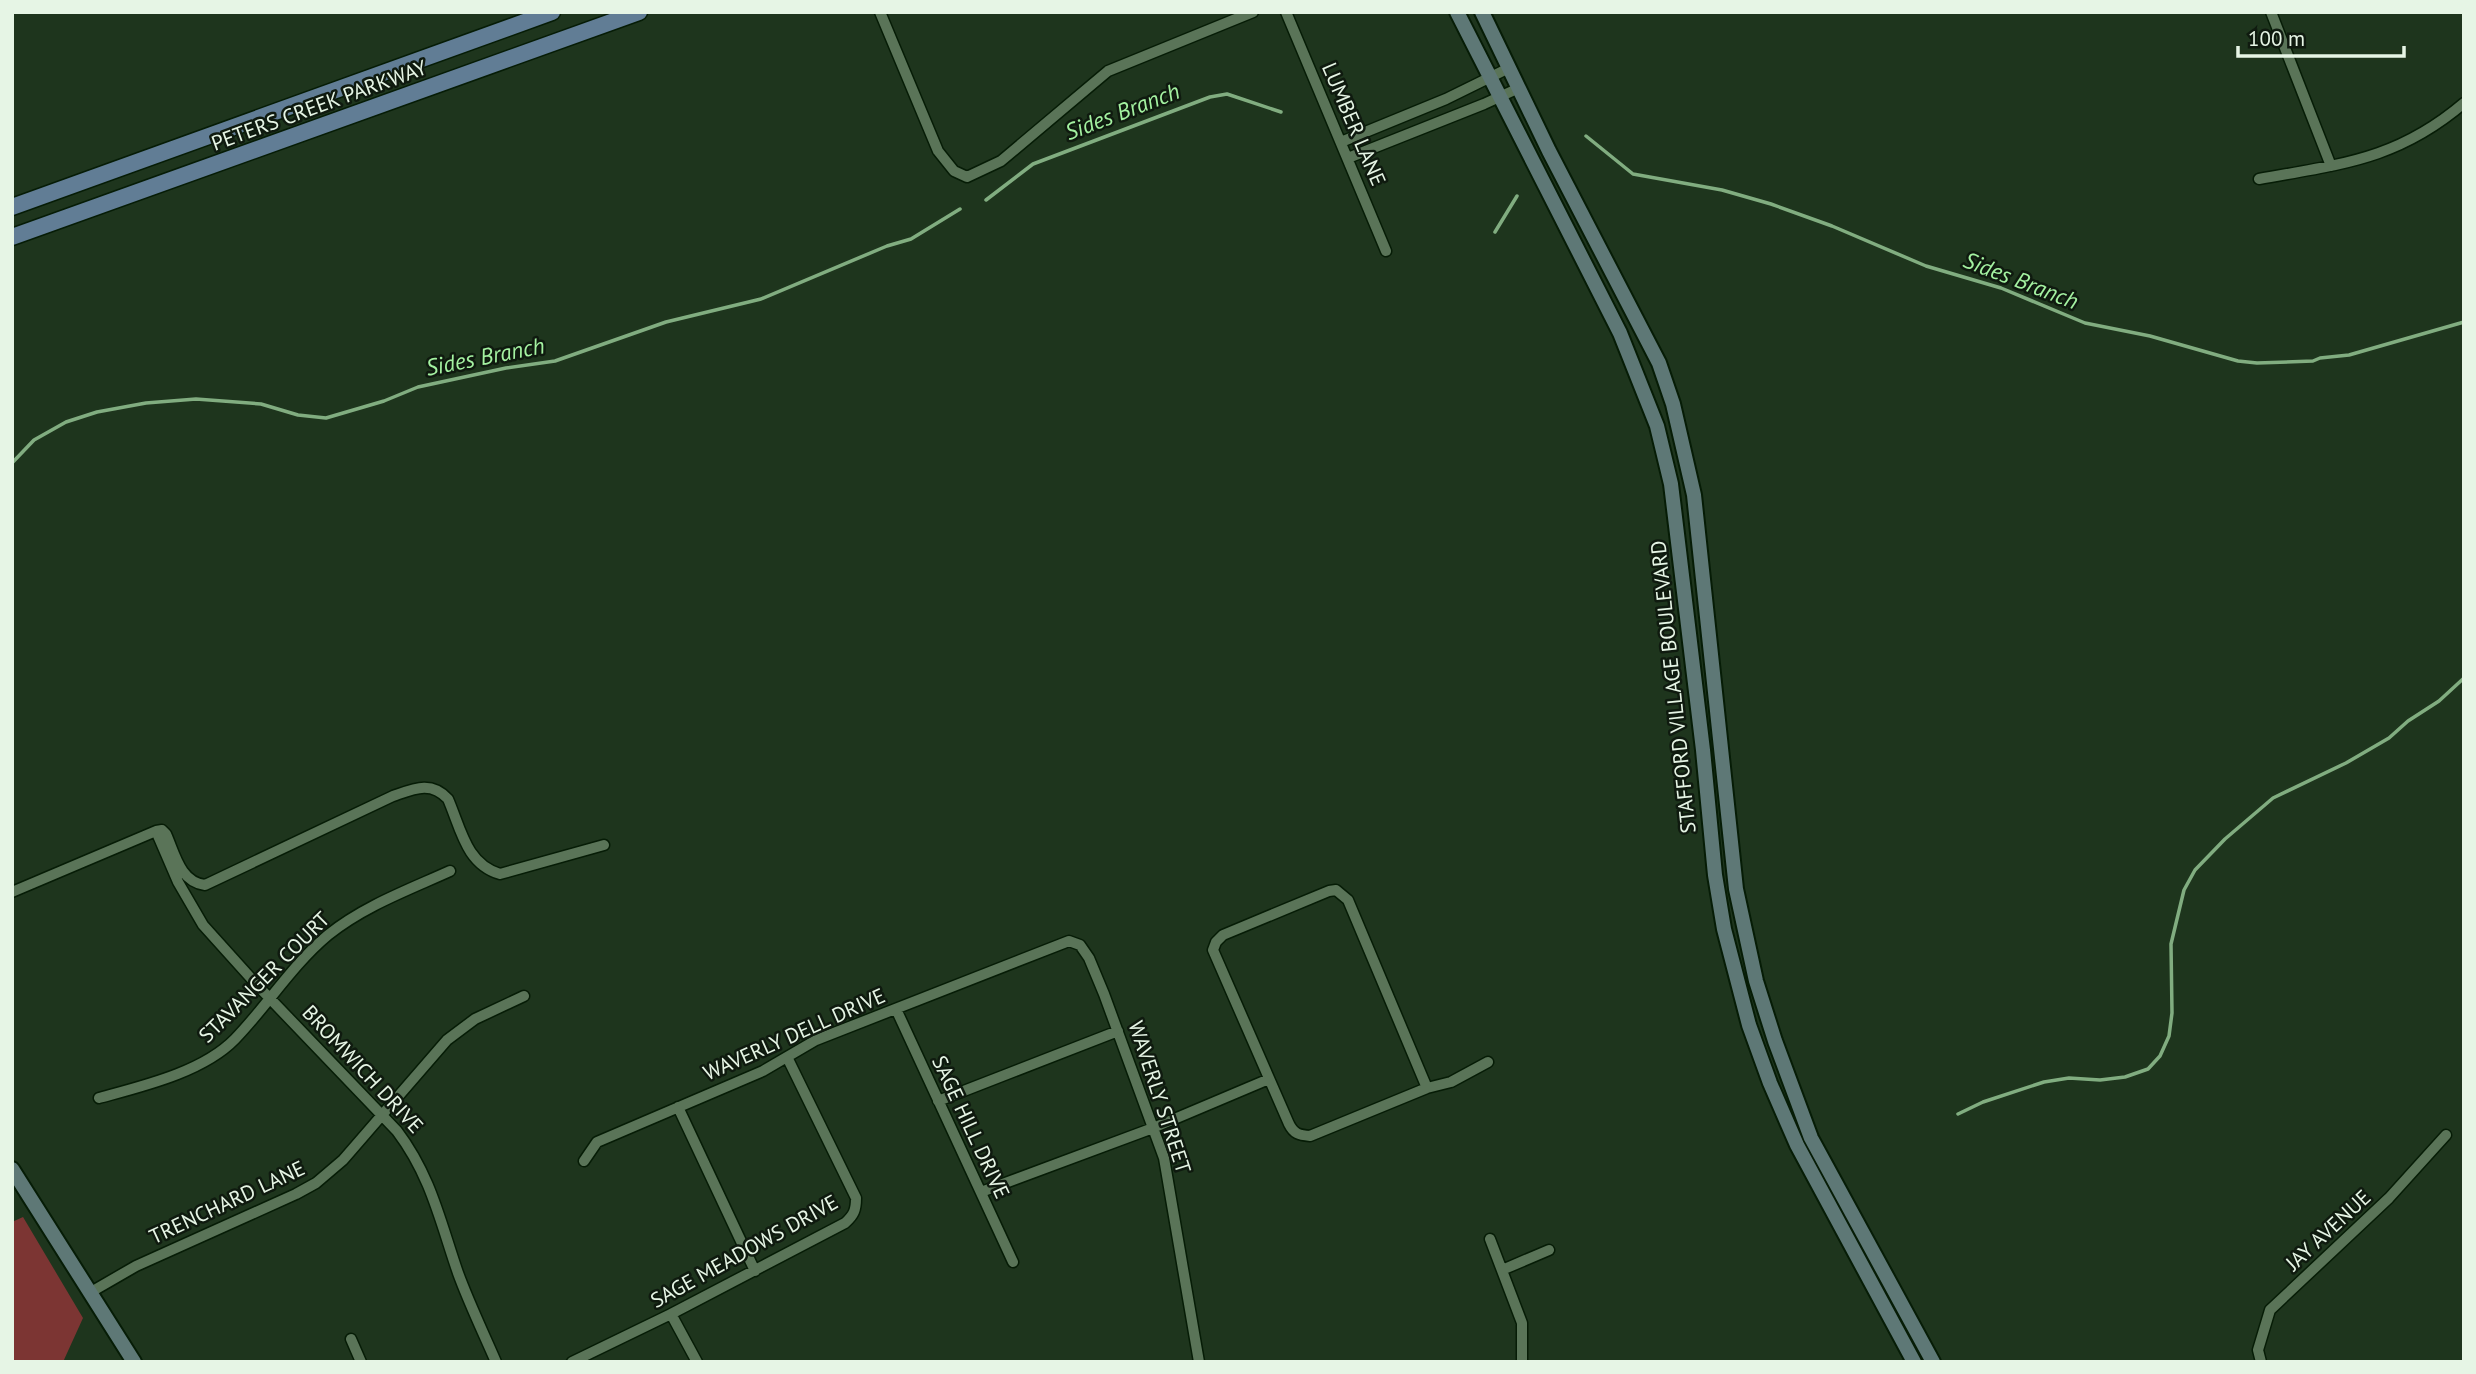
<svg xmlns="http://www.w3.org/2000/svg" width="2476" height="1374" viewBox="0 0 2476 1374" font-family="'PT Sans',sans-serif">
<style>
.pitch{fill:#7c3533}
.lines{fill:none;stroke-linecap:round;stroke-linejoin:round}
.stream{stroke:#81ad80;stroke-width:3.5}
.minor-casing{stroke:#061c06;stroke-width:13}
.secondary-casing{stroke:#061c06;stroke-width:18}
.primary-casing{stroke:#061c06;stroke-width:19}
.minor{stroke:#5a7458;stroke-width:10}
.secondary{stroke:#5e7876;stroke-width:14}
.primary{stroke:#617d95;stroke-width:16}
.labels{text-anchor:middle;dominant-baseline:central;stroke-width:5;stroke-linejoin:round;paint-order:stroke}
.street-label{font-size:21px;fill:#e6f5e5;stroke:#0f1a0f}
.water-label{font-size:23px;font-style:italic;fill:#a4f2a1;stroke:#0f1a0f}
</style>
<rect width="100%" height="100%" fill="#1e351d"/>
<path class="pitch" d="M23,1217L83,1318L63,1362H12V1222Z"/>
<g class="lines">
<path class="stream" d="M1586,136L1633,174L1722,190L1771,204L1832,226L1926,266L2001,288L2085,323L2150,336L2238,361L2257,363L2313,361L2320,358L2349,355L2464,322
M986,200L1033,164L1210,97L1227,94L1281,112
M1495,232L1517,196
M12,463L34,440L66,422L97,412L146,403L196,399L261,404L298,415L326,418L384,401L418,387L506,368L555,361L666,322L761,299L887,246L911,239L960,209
M1958,1114L1983,1102L2044,1082L2069,1078L2100,1080L2125,1077L2148,1069L2160,1056L2169,1036L2172,1013L2171,944L2184,890L2195,870L2225,839L2273,798L2346,763L2389,738L2408,721L2439,701L2464,678"/>
<defs>
<path id="minor" d="M880,12L938,151L954,171L967,177L1001,161L1108,71L1253,12
M1286,12L1386,251
M2271,12L2331,166
M1341,142L1446,99L1509,68
M1348,158L1484,104L1519,88
M2259,179C2341,164 2397,160 2464,103
M156,831L178,882L203,925L257,985L397,1131C431,1176 440,1221 458,1273C469,1303 483,1332 496,1362
M1336,890L1348,900L1427,1088L1310,1136C1299,1135 1294,1134 1289,1124L1213,950L1216,942L1223,935L1329,891Z
M12,892L156,831L162,830L166,834C175,854 180,882 205,885L393,796C413,789 431,780 448,799C461,829 466,864 500,874L604,845
M896,1009L1013,1262
M1427,1088L1451,1082L1488,1062
M99,1098C143,1086 203,1072 235,1039C267,1006 292,965 328,935C364,906 408,890 450,871
M938,1101L1118,1031
M678,1107L755,1271
M584,1161L597,1142L763,1071L816,1040L1069,941L1080,945L1089,958L1104,994L1164,1158L1199,1362
M981,1192L1153,1128L1269,1079
M1490,1239L1522,1323V1362
M1502,1270L1549,1250
M91,1292L136,1266L296,1194L316,1183L343,1160L447,1040L475,1019L524,996
M671,1314L697,1362
M351,1339L361,1362
M572,1362L671,1314L845,1223C854,1215 856,1210 856,1198L787,1057
M2261,1362L2258,1350L2270,1310L2389,1198L2446,1135"/>
<path id="secondary" d="M1457,12L1620,333L1657,426L1671,484L1703,750L1715,875L1724,929L1749,1025L1770,1083L1797,1145L1914,1362
M1482,12L1549,151L1659,363L1673,404L1694,495L1736,889L1756,981L1775,1041L1811,1138L1933,1362
M12,1169L134,1362"/>
<path id="primary" d="M12,207L552,12
M12,237L639,12"/>
</defs>
<use href="#minor" class="minor-casing"/>
<use href="#secondary" class="secondary-casing"/>
<use href="#primary" class="primary-casing"/>
<use href="#minor" class="minor"/>
<use href="#secondary" class="secondary"/>
<use href="#primary" class="primary"/>
</g>
<g class="labels">
<g class="street-label">
<text transform="translate(319 105) rotate(-20)">PETERS CREEK PARKWAY</text>
<text transform="translate(1354 124) rotate(67)">LUMBER LANE</text>
<text transform="translate(1673 687) rotate(-96)">STAFFORD VILLAGE BOULEVARD</text>
<text transform="translate(264 977) rotate(-45)">STAVANGER COURT</text>
<text transform="translate(794 1034) rotate(-24)">WAVERLY DELL DRIVE</text>
<text transform="translate(363 1069) rotate(47)">BROMWICH DRIVE</text>
<text transform="translate(1160 1097) rotate(72)">WAVERLY STREET</text>
<text transform="translate(971 1127) rotate(65)">SAGE HILL DRIVE</text>
<text transform="translate(227 1202) rotate(-25)">TRENCHARD LANE</text>
<text transform="translate(2328 1230) rotate(-43)">JAY AVENUE</text>
<text transform="translate(744 1251) rotate(-29)">SAGE MEADOWS DRIVE</text>
</g>
<g class="water-label">
<text transform="translate(1122 111) rotate(-21)">Sides Branch</text>
<text transform="translate(2021 280) rotate(21)">Sides Branch</text>
<text transform="translate(485 356) rotate(-11)">Sides Branch</text>
</g>
</g>
<rect width="2476" height="1374" fill="none" stroke="#e6f5e5" stroke-width="28"/>
<path d="M2238 46v10h166v-10" fill="none" stroke="#e6f5e5" stroke-width="3.5"/>
<text x="2248" y="46" font-size="21" fill="#e6f5e5" stroke="#0f1a0f" stroke-width="5" paint-order="stroke">100 m</text>
</svg>
